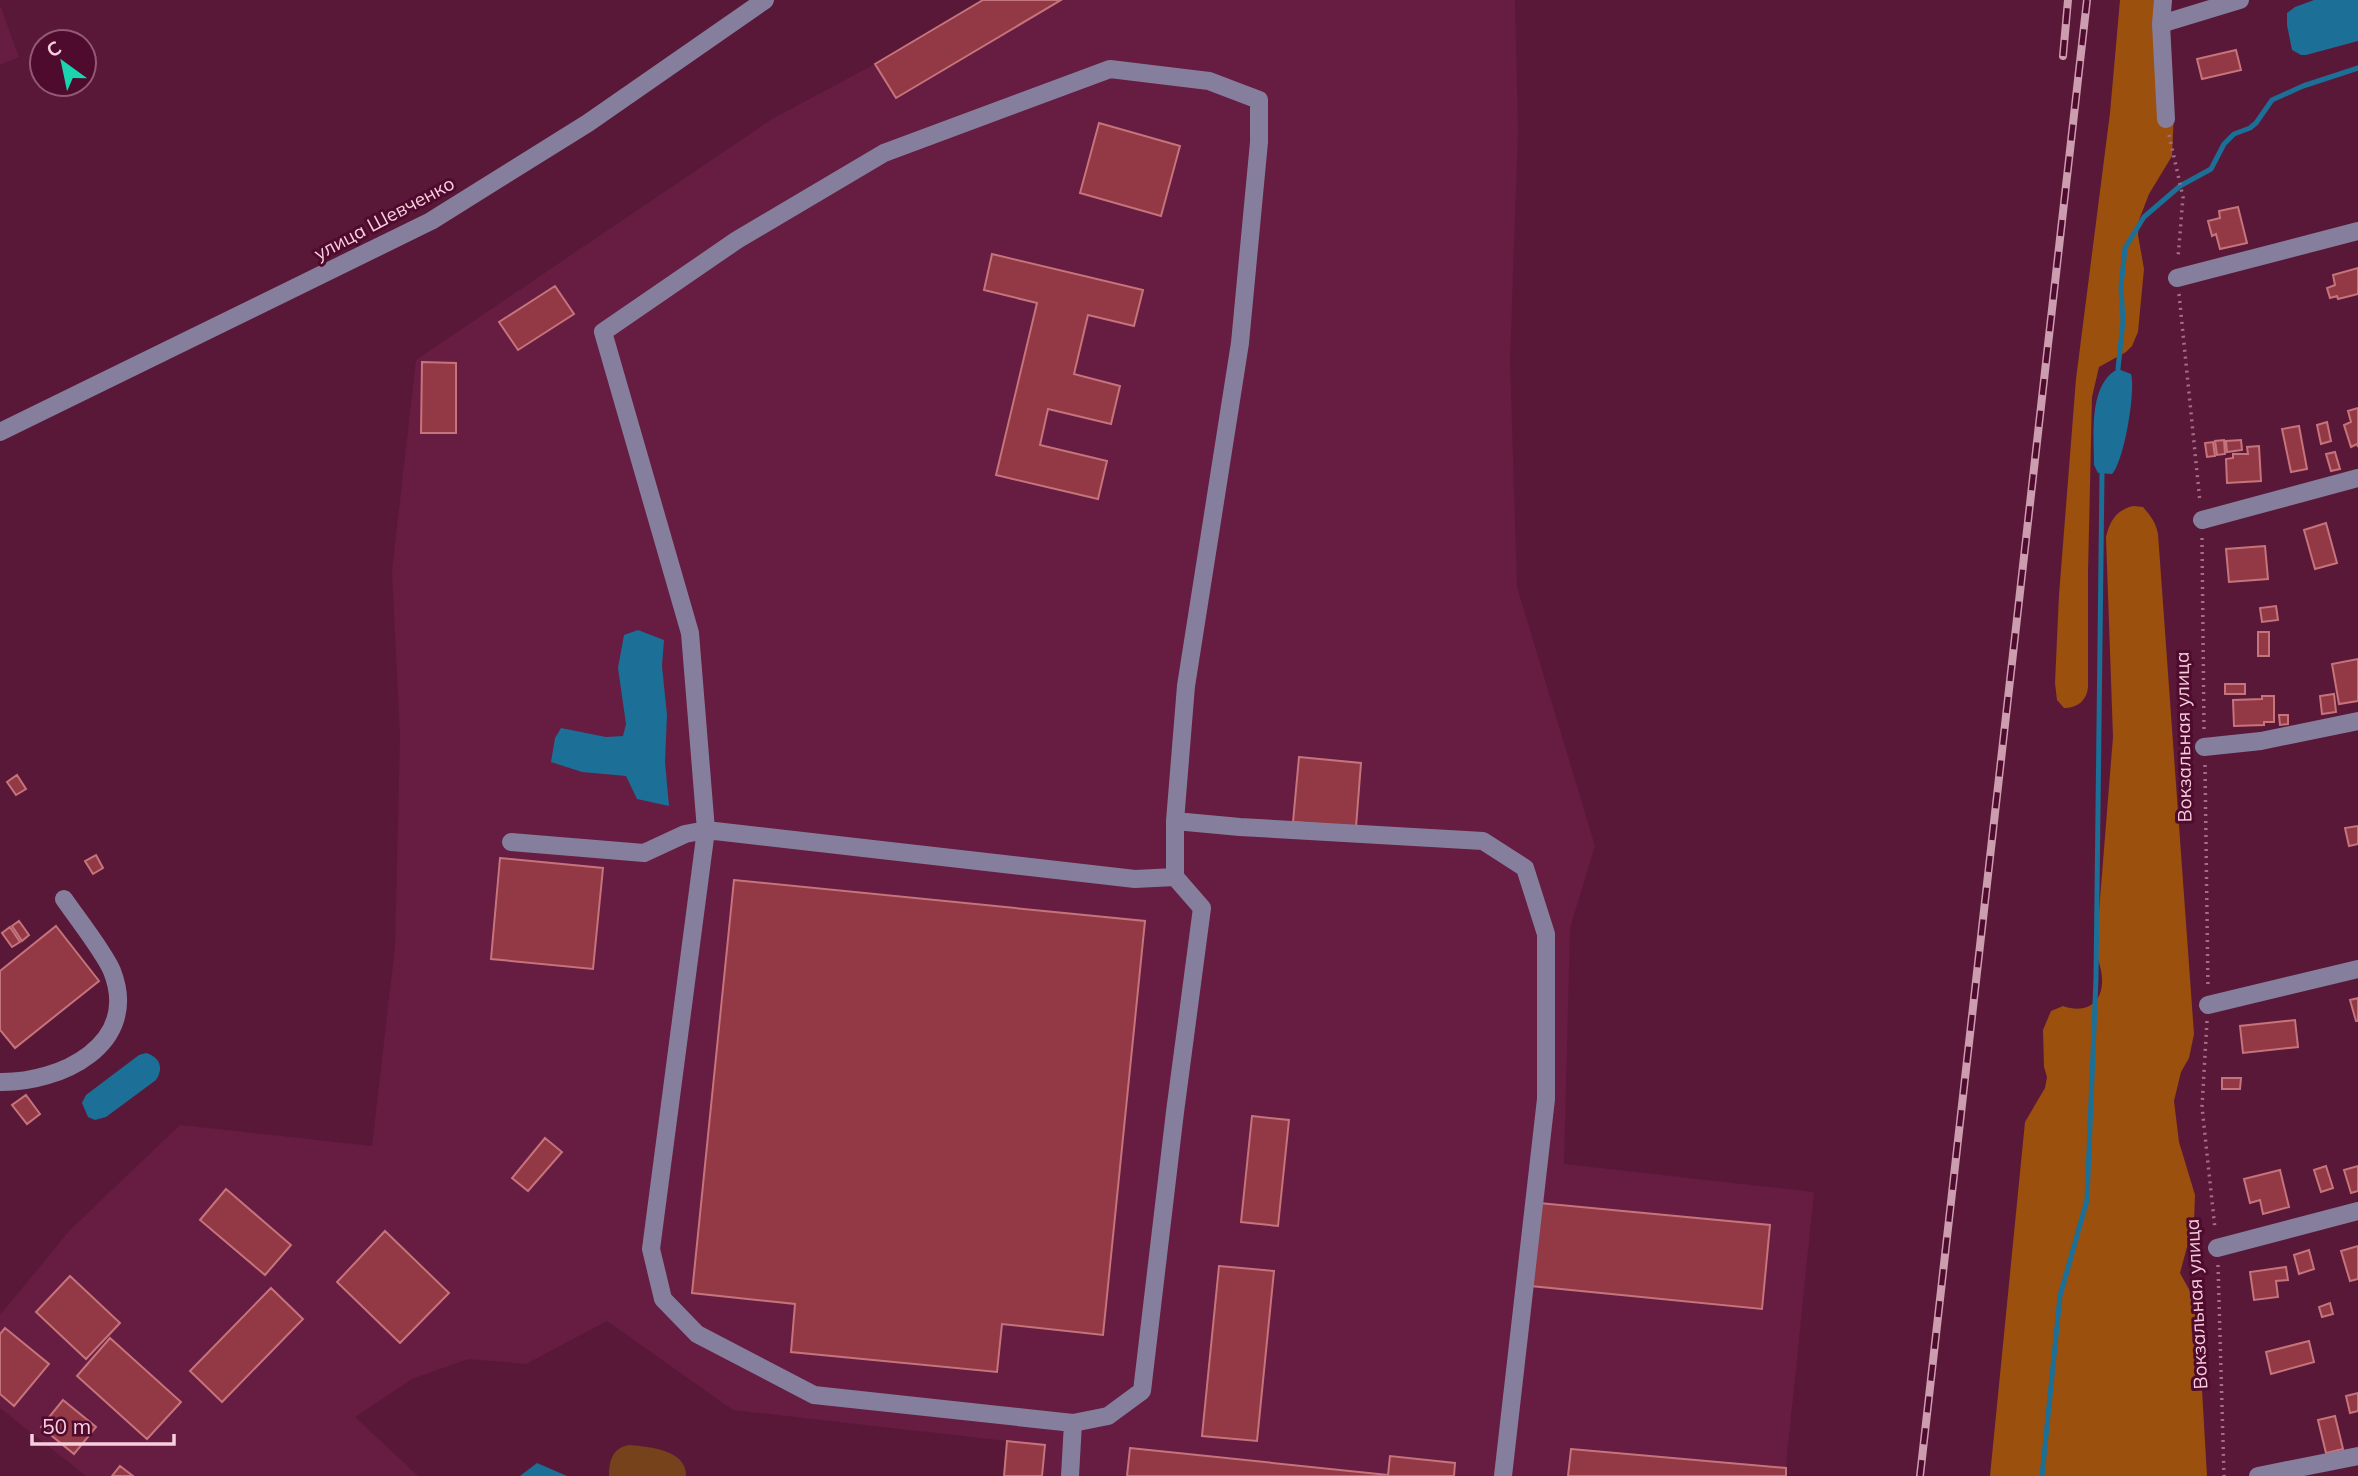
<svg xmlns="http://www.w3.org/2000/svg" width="2358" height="1476" viewBox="0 0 2358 1476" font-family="Mulish,sans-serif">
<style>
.built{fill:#671c41}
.green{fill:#76421b}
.forest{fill:#9b500d}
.water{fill:#1c6f96}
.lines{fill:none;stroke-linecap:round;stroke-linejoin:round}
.stream{stroke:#1c6f96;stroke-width:5}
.building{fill:#933845;stroke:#c5747b;stroke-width:2}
.path{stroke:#a56e86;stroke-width:3.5;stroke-dasharray:2 5;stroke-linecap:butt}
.minor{stroke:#857f9d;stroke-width:18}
.rail-casing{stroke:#cc9caf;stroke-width:8}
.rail{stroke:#4e0b2e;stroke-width:5;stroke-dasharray:16;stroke-linecap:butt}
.labels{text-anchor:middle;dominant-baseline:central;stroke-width:6;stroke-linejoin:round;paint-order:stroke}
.street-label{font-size:19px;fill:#f8cedd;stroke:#4e0b2e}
</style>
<rect width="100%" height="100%" fill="#5a1838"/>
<path class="built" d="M983,0H1515L1518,131L1510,361L1517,587L1595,846L1570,928L1564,1164L1814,1192L1785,1476H1005L1007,1441L733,1410L607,1321L526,1364L468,1359L412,1379L355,1417L418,1476H86L0,1408V1315L70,1230L180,1125L372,1146L395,947L400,737L392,571L416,360L772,119L875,64Z
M0,5L19,57L0,65Z"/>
<path class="green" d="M630,1445C650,1447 687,1450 686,1476H609C609,1460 613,1447 630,1445Z"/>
<path class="forest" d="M2120,0H2164L2155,79L2158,92L2174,112L2172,156L2149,194L2139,220L2138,235L2144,269L2138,332L2132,346L2126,352L2099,367L2092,397L2088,573V687C2087,700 2078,708 2064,708L2057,700L2055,683L2059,595L2076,379L2110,113Z
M2133,506L2143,507C2151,516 2156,523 2158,534L2194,1034L2189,1058L2181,1072L2174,1101L2179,1142L2195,1195L2194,1221L2180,1273L2197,1304L2207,1476H1990L2025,1122L2045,1088L2047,1077L2044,1067L2043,1030L2051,1011L2063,1006C2085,1014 2103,1004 2102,979C2102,969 2097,959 2096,949L2113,737L2106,537C2110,521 2116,510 2133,506Z"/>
<path class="water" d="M2314,0H2358V41L2306,55H2301L2292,50L2287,25V13L2295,7Z
M2118,369L2131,374C2136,390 2124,462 2112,474L2098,473L2094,465C2094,436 2088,384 2118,369Z
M638,630L664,640L662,666L667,715L665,762L669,806L637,799L626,776L582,772L551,762L555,738L561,728L606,737L623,736L626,724L618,668L624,635Z
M146,1053C160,1057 164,1068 156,1080L106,1117L95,1120L88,1117L82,1103L86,1095L139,1055Z
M537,1463L567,1476H520Z"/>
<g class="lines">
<path class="stream" d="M2118,369L2123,321L2121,287L2125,248L2144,217L2180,186L2211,169L2224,144L2234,134L2250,128L2256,123L2272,100L2303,86L2358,68
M2042,1476L2060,1296L2087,1200L2096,979L2102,474"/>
</g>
<path class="building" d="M983,0H1061L896,98L875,64Z
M2236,50L2241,70L2202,79L2197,59Z
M1099,123L1180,146L1161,216L1080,193Z
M2238,207L2247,243L2220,249L2216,234L2212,236L2208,221L2220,218L2219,211Z
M992,254L1143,290L1134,326L1088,315L1074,374L1120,386L1111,424L1048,409L1040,445L1107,461L1098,499L996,475L1037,303L984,290Z
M2358,268V294L2338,299L2337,296L2330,298L2327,288L2335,285L2333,275Z
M555,286L574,314L518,350L499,322Z
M422,362L456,363V433H421Z
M2358,408V447L2357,444L2351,447L2344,425L2351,422L2348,411Z
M2327,422L2331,441L2321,444L2317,425Z
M2299,426L2307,469L2291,472L2282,429Z
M2224,440L2225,454L2217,455L2215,441Z
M2241,440L2242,450L2227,452L2226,441Z
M2213,442L2215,456L2207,457L2205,443Z
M2259,446L2261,481L2227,483L2226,459L2233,458V454H2248L2247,447Z
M2335,452L2340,469L2331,471L2326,454Z
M2326,523L2337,563L2315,569L2304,530Z
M2265,546L2268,579L2229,582L2226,549Z
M2276,606L2278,620L2262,622L2260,608Z
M2258,632H2269V656H2258Z
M2358,659V701L2339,704L2332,664Z
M2225,684H2245V694H2225Z
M2334,694L2336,712L2322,714L2320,696Z
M2262,696H2274V722H2264V725L2234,726L2233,700L2262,699Z
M2279,715H2288V724L2280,725Z
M1299,757L1361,763L1356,827L1293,822Z
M17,775L26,789L16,795L7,782Z
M2358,826V844L2349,846L2345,828Z
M96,855L103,868L93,874L85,861Z
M500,858L603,868L593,969L491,959Z
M734,880L1145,921L1103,1335L1002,1324L997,1372L791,1352L795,1304L692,1293Z
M19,921L29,935L22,941L12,926Z
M56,926L99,981L15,1048L0,1030V971Z
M10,927L20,942L12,947L2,933Z
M2358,998V1021H2356L2350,1000Z
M2295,1020L2298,1047L2243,1053L2240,1026Z
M2222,1078H2241L2240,1089H2222Z
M26,1095L40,1114L27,1124L12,1105Z
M1252,1116L1289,1120L1278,1226L1241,1222Z
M545,1138L562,1152L528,1191L512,1178Z
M2326,1166L2333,1188L2321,1192L2314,1170Z
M2358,1166V1191L2351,1193L2344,1170Z
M2280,1170L2289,1207L2263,1214L2260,1200L2250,1203L2244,1179Z
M226,1189L291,1245L265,1275L200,1220Z
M1539,1203L1770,1225L1762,1309L1531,1286Z
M385,1231L449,1293L400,1343L337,1282Z
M2358,1246V1279L2350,1281L2341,1251Z
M2309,1250L2314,1269L2299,1274L2294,1255Z
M1219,1266L1274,1271L1257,1441L1202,1436Z
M2286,1267L2288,1280L2276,1281L2278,1297L2254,1300L2250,1272Z
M70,1276L120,1323L86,1359L36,1312Z
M271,1288L303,1319L222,1402L190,1371Z
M2330,1303L2333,1314L2322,1317L2319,1307Z
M5,1328L49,1364L14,1406L0,1394V1334Z
M110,1338L181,1402L147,1439L77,1376Z
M2309,1341L2314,1362L2271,1374L2266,1352Z
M2358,1393V1411L2350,1413L2346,1396Z
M63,1400L96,1427L74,1454L41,1427Z
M2335,1416L2343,1449L2326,1453L2318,1420Z
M1007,1441L1045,1445L1042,1476H1004Z
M1130,1448L1388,1475L1390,1456L1455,1463L1454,1476H1127Z
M1571,1449L1786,1468V1476H1568Z
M120,1466L133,1476H112Z"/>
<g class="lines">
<path class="path" d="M2169,135L2183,197L2178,258
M2179,294L2200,502
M2202,538L2204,730
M2205,765L2208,989
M2207,1021L2202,1107L2215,1229
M2218,1265L2224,1476"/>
<path class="minor" d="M2163,0L2161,24L2166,119
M2161,24L2240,0
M2177,278L2358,231
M0,432L431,221L588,123L765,0
M2202,520L2358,478
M2204,747L2261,741L2358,721
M1175,821L1240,827L1483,841L1525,868L1546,934V1099L1503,1476
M511,842L644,853L685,834L706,830L1135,879L1175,877
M2208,1005L2358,969
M0,1082C60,1083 141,1045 112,971C104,952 77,918 64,899
M2217,1248L2358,1211
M1070,1476L1073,1423L814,1395L697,1334L663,1299L651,1249L706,830L690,633L603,332L737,240L884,153L1110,69L1209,81L1259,100V142L1240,343L1186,686L1175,821V877L1202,908L1175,1112L1142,1391L1108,1416L1073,1423
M2258,1476L2358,1456"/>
<defs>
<path id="rail" d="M2063,56L2068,0
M1920,1476L2087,0"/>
</defs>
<use href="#rail" class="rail-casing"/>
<use href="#rail" class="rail"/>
</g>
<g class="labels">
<g class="street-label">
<text transform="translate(384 218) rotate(-28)">улица Шевченко</text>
<text transform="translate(2183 737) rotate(-91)">Вокзальная улица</text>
<text transform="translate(2196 1304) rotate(-93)">Вокзальная улица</text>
</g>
</g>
<g transform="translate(63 63) rotate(327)"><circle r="33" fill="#4e0b2e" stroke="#925974" stroke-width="2"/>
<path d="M0-5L12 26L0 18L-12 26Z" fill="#1bd5b1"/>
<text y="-10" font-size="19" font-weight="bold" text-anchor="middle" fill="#f8cedd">С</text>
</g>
<path d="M32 1434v10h142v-10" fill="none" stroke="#f8cedd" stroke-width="3.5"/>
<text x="42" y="1434" font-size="21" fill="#f8cedd" stroke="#4e0b2e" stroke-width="5" paint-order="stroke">50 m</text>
</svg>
